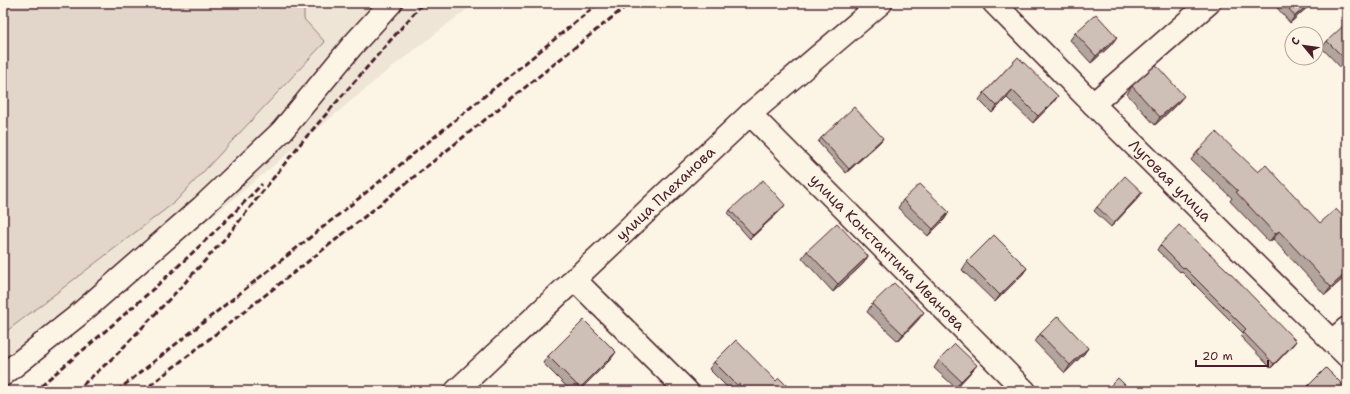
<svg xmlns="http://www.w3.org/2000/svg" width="1350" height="394" viewBox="0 0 1350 394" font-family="'Shantell Sans',sans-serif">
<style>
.built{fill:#eee5d7}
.green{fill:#e2d5ca;stroke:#967a7a}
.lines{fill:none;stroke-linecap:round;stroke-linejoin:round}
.minor-casing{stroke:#4a1f2b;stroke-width:25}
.minor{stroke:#fcf5e5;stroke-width:22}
.rail{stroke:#4a1f2b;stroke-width:3;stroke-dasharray:6 3;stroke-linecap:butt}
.wall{fill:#b2a59d;stroke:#4a1f2b}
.shaded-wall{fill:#918680;stroke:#4a1f2b}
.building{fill:#cfc0b7;stroke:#4a1f2b}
.labels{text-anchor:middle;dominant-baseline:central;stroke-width:3;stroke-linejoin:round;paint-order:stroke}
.street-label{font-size:15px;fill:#4a1f2b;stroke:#fcf5e5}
</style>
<rect width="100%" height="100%" fill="#fcf5e5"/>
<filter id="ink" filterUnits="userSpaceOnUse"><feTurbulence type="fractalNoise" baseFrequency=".025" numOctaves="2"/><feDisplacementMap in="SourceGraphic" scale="8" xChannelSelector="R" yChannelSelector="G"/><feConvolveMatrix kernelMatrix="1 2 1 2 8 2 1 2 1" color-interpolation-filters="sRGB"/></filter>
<g filter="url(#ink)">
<path class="built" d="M304,3H475L381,76L3,391V334L175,202L325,42L304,19Z"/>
<path class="green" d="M3,3H304V19L325,42L175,202L3,334Z"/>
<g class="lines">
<defs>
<g id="minor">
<path id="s1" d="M994,3L1093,104L1347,356"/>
<path d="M1093,104L1209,3"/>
<path id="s2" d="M750,114L1025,391"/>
<path d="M574,279L687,391"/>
<path d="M1332,341L1347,328"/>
<path d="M3,375L76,317L202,207L282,131L352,46L391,3"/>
<path id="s3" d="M456,391L750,114L881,3"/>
</g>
</defs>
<use href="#minor" class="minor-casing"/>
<use href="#minor" class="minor"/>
<path class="rail" d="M34,391C113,326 191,258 262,184
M76,391L117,354L180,288L229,234L301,143L423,3
M117,391L347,208L599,3
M143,391L338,238L630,3"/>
</g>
<path class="wall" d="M1030,3H1041L1036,8Z
M1273,3H1312L1290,23Z
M1347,30V74L1322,48L1327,41Z
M1075,33L1111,45L1091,63L1070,40Z
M1018,57L1053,103L1033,123L1007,98L992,113L979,100L984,93Z
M1132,86L1178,103L1155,125L1127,94Z
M821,138H883L880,142L846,173L818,142Z
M1197,152L1258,172L1320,223L1347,221V275L1325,295L1273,239L1269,242L1230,201L1232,198L1191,160Z
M1140,196L1111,227L1094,211L1097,207Z
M903,200L949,212L944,220L928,236L898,208Z
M782,209L750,239L728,214L730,210Z
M1160,245L1293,345L1271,368L1240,336L1243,333L1181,271L1180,272L1157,250Z
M807,251L868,256L863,264L833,292L802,258Z
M967,262L1027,268L1022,275L995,302L962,270Z
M872,304L919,319L898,341L867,312Z
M1040,334L1088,348L1083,355L1065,373L1035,342Z
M548,356L611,359L579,391H571L543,363Z
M939,360L977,365L971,372L956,388L934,368Z
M714,362L776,381L792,391H731L709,369Z
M1308,386L1347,391H1304Z"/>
<path class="shaded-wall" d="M1310,3H1312L1290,23L1295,16Z
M1117,37L1111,45L1091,63L1096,56Z
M1012,90L1007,98L992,113L997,106Z
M1058,96L1053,103L1033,123L1038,116Z
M1184,96L1178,103L1155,125L1160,117Z
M883,138L880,142L846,173L849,169Z
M1142,192L1140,196L1111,227L1114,223Z
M785,205L782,209L750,239L753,235Z
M949,212L944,220L928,236L933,229Z
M1279,231L1273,239L1269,242L1275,234Z
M868,256L863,264L833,292L838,284Z
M1027,268L1022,275L995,302L1000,295Z
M1347,272V275L1325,295L1331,287Z
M924,312L919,319L898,341L903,334Z
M1296,341L1293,345L1271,368L1274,364Z
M1088,348L1083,355L1065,373L1070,365Z
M616,352L611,359L579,391H578L580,388Z
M977,365L971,372L956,388L961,381Z"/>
<path class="building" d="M1284,3H1310L1295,16Z
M1096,14L1117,37L1096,56L1075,33Z
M1343,26L1347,30V61L1327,41Z
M1018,57L1058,96L1038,116L1012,90L997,106L984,93Z
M1156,65L1184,96L1160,117L1132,86Z
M854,107L883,138L849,169L821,138Z
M1216,132L1258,172L1266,165L1320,223L1336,209L1347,221V272L1331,287L1279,231L1275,234L1236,192L1238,191L1197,152Z
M1125,176L1142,192L1114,223L1097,207Z
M763,180L785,205L753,235L730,210Z
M920,184L949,212L933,229L903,200Z
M837,223L868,256L838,284L807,251Z
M1179,225L1224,267L1296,341L1274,364L1243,332L1246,329L1184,267L1183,268L1160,245Z
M994,235L1027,268L1000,295L967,262Z
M894,283L924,312L903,334L872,304Z
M1058,316L1088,348L1070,365L1040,334Z
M584,320L616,352L580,388L548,356Z
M736,340L776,381L779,378L792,391H746L739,384L737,385L714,362Z
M955,344L977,365L961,381L939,360Z
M1326,368L1347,389L1346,391H1312L1308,386Z
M1118,378L1131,391H1105Z"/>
</g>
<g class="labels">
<g class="street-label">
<text stroke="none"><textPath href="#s1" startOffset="250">Луговая улица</textPath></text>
<text stroke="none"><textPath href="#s3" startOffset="288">улица Плеханова</textPath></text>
<text stroke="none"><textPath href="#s2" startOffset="195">улица Константина Иванова</textPath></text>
</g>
</g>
<rect width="1350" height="394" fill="none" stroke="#fcf5e5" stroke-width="16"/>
<rect x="8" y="8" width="1334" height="378" fill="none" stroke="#4a1f2b" stroke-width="1.5" filter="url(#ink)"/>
<g transform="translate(1304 46) rotate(299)"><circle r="19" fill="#fcf5e5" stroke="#b59f9b"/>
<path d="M0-3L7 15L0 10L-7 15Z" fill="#4a1f2b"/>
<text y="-6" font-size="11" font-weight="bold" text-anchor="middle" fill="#4a1f2b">С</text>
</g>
<path d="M1196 360v6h72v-6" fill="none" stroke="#4a1f2b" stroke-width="2"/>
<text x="1202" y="360" font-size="12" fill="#4a1f2b" stroke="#fcf5e5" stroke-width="3" paint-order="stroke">20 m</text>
</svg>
